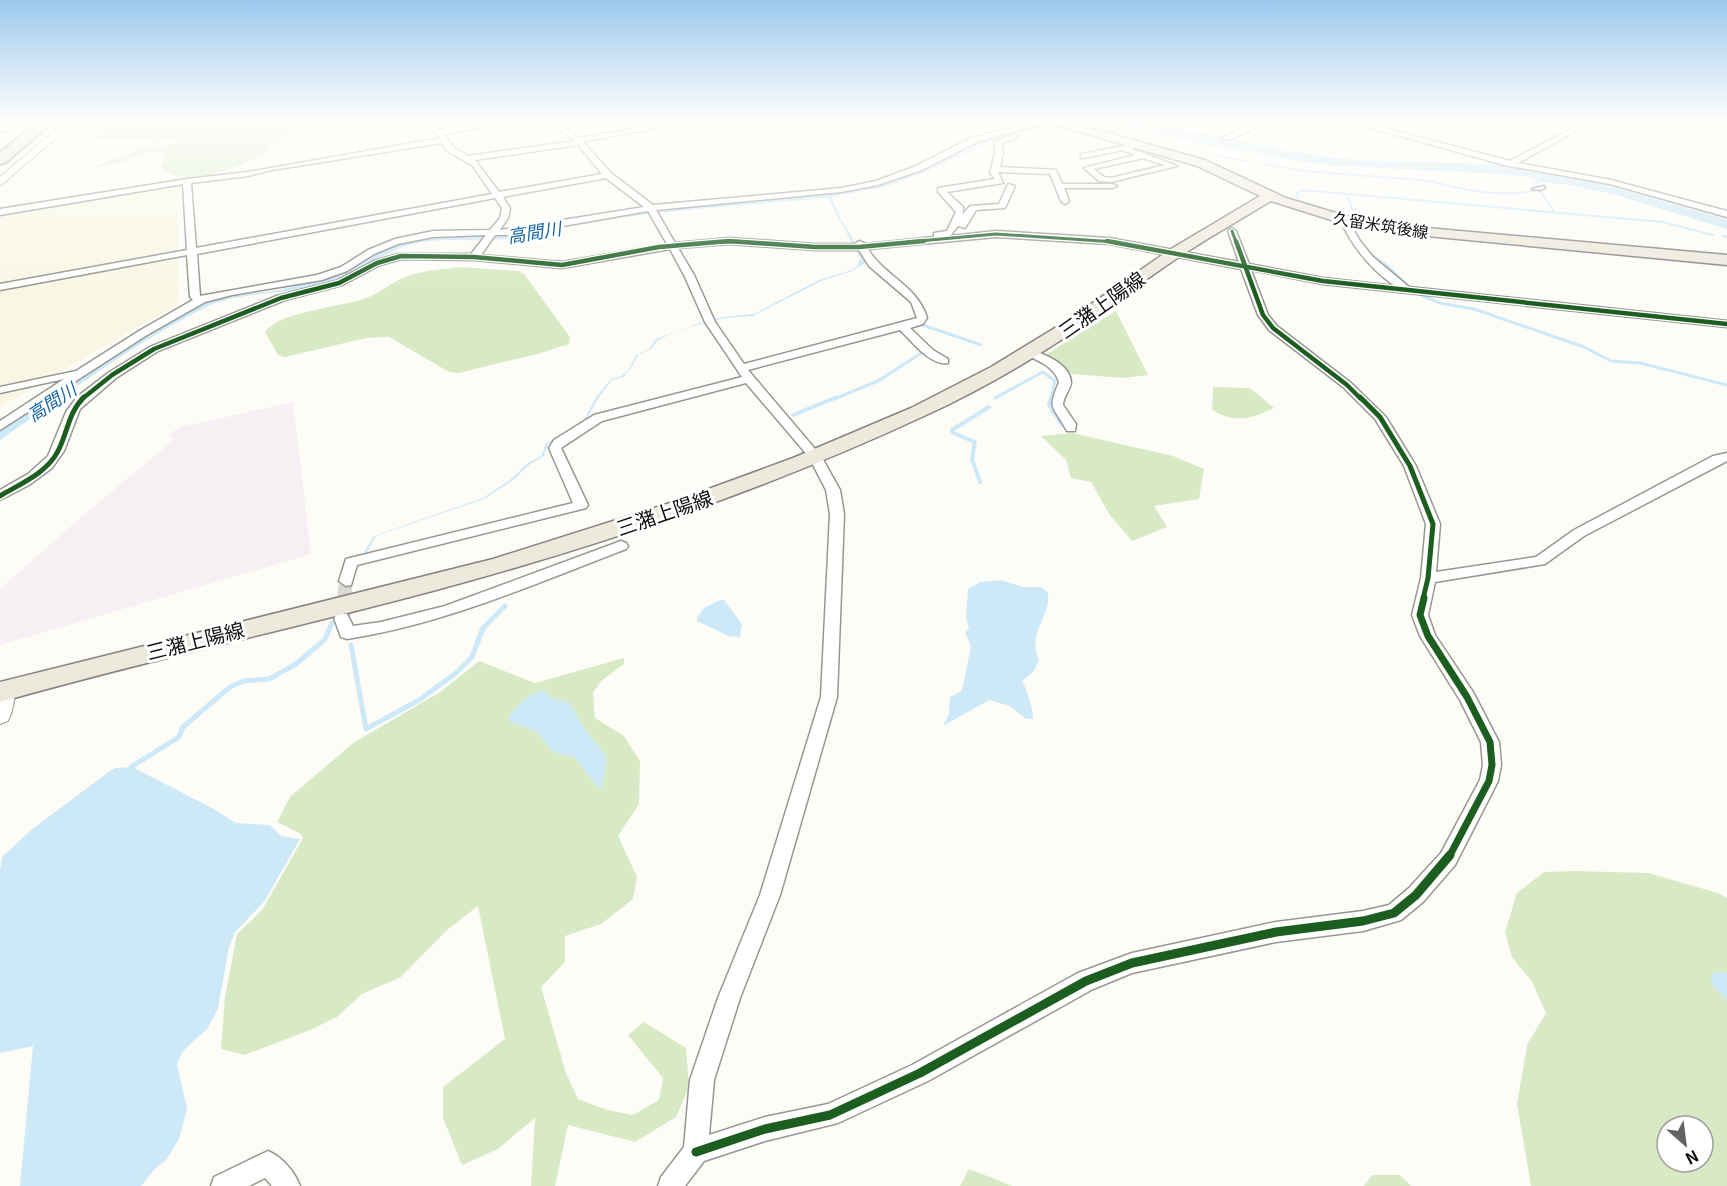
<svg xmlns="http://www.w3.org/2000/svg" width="1727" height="1186" viewBox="0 0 1727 1186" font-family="Georgia,'Noto Sans JP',serif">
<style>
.industrial{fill:#f5f0f3}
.farmland{fill:#f9f7e4}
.forest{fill:#d8eac5;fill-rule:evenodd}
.water{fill:#cde8f7}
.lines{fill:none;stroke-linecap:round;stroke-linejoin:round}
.stream-far3{stroke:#cde8f7;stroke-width:2}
.stream-far2{stroke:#cde8f7;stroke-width:3}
.stream-far1{stroke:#cde8f7;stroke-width:4}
.stream{stroke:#cde8f7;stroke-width:5}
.minor-tunnel-far1{stroke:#dad9d4;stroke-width:14;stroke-dasharray:14 7;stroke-linecap:butt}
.minor-tunnel{stroke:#dad9d4;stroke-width:17;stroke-dasharray:17 8;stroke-linecap:butt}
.minor-casing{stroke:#979795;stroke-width:3}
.tertiary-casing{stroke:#979795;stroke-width:2}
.primary-casing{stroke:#858482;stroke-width:3}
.motorway-casing{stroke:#858482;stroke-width:4}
.minor{fill:#fffffe;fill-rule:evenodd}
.tertiary{fill:#fffffe;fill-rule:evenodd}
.primary{fill:#ede9dc;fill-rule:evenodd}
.motorway{fill:#eae1d8;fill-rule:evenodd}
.cycleway-far4-casing{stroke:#fff;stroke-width:5}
.cycleway-far3-casing{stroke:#fff;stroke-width:7}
.cycleway-far2-casing{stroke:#fff;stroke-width:8}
.cycleway-far1-casing{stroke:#fff;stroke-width:10}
.cycleway-casing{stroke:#fff;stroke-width:13}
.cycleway-far4{stroke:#1b5e20;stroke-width:3}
.cycleway-far3{stroke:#1b5e20;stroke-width:4.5}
.cycleway-far2{stroke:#1b5e20;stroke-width:5}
.cycleway-far1{stroke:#1b5e20;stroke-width:7}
.cycleway{stroke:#1b5e20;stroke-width:9}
.labels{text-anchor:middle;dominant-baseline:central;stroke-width:6;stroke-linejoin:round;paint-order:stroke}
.far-street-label{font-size:16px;fill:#111;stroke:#fff}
.far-water-label{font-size:18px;font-style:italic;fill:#1768a6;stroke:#fff}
.street-label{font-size:20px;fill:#111;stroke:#fff}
</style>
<rect width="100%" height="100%" fill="#fdfcf7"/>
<path class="industrial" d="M293,402L311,554L0,645V589L87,512L175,439L168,436L178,428Z"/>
<path class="farmland" d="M177,185L179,303L0,407V216Z"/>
<path class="forest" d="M79,120H266V128L290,127L294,129V134L281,138L267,148L268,152C247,165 203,181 178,176C173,175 166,171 161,168L165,154L149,152L116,164L94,167L145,147L166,146L181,141L182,138L155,143L151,138L134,141L90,138L102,132L78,135L70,130Z
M459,267L518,271L524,274L570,337L569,344L537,354L458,373L449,372L389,337L366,338L285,357L278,355L265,332C281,310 342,308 369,297C385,290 395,279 414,274C429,270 444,269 459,267Z
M1116,311L1148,375L1123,378L1072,374L1045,355Z
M1213,387L1250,388L1274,408C1250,419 1237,424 1212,410Z
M1072,433L1173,456L1204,469L1199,499L1154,506L1167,527L1132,541L1109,514L1091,482L1071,478L1066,460L1041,436Z
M624,658V664L601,681L593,693L595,718L624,736L640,761L639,804L618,836L637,877L633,899L601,924L565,936V962L541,987L566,1073L578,1099L607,1110L633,1115L659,1100L663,1078L628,1035L644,1022L686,1048L689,1087L676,1117L635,1142L568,1125L555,1186H531L535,1118L498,1149L462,1165L443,1118V1087L505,1039L478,906L447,930L401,977L362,994L337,1017L310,1030L245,1055L221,1049L225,997L237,934L262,910L303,838L299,833L277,822L290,797L353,743L440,692L479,661L535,683Z
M1574,871L1648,873L1718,893L1727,898V1186H1531L1517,1104L1527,1045L1546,1013L1532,982L1512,957L1505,932L1517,893L1544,872ZM1667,1126H1703V1162H1667Z
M969,1169L1013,1186H960Z
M1372,1175H1400L1411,1186H1364Z"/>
<path class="water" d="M1085,120C1100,120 1116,118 1130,120C1194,129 1258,147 1322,156C1386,165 1452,159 1516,167C1589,176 1656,201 1727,219V229L1616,195L1571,185L1541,182L1537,184L1539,190L1534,183L1538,179L1515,175L1325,165L1207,145L1108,124L1089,123L1047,127L1013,134L993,140L919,175L885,187L831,197L841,219L867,262L852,271L821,281L753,316L725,318L681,329L658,340L651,349L638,355L630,370L623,377L612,380L599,397L586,420L559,439L548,443L544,456L530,464L513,480L484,499L376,536L367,552H364L374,536L483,498L510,480L528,463L541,456L546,443L565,434L584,420L596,397L611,379L621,376L628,371L636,355L649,349L656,339L696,324L724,317L754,314L819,280L852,270L858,265L860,258L830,201L826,198C748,205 669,210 592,222C562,226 533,236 503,239C473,243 442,236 412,244C380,253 355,276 322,285C287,294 237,292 206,307C134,343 67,394 0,440V431L121,351L195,307L216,299L279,290L319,280L404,242L431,236H502L632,213L857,190L914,172L989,137L1039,125Z
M1001,580L1023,587H1040L1048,592C1051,618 1027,632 1039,660L1034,671L1022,681C1027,690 1033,709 1033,719H1026L1010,706L989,700L943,726L949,714L950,697L961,691L963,686L971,646L965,633L969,628L966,617L968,589L980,582Z
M720,600H724L742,624L740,637L728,636L697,621V617L705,607Z
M544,690L551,698L570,703L587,733L605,754L607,760L601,791L574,757L553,752L537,732L509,721L510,715C519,704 529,693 544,690Z
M132,767L212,808L236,823L270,825L281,836L300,839L264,902L235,932L229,947L218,1008L208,1028L183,1051L177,1064L187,1109L179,1139L166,1160L155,1169L141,1186H20L33,1046L0,1053V871L2,857L31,830L110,771L116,768Z
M1716,972L1727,973V1001L1712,985L1711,975Z"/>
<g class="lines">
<path class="stream-far3" d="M1218,156L1250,162
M1207,161L1248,179
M1263,164L1306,171L1431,181C1464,191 1506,198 1539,190
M1538,188L1555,213
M1348,196L1355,218
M1299,203L1297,193L1302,190L1663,222L1713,235
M1723,236L1727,237"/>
<path class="stream-far2" d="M1371,255L1389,267L1408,287
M1416,293L1440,303L1474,309L1584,347L1611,361L1640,363L1727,385
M1541,301L1727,321
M920,324L981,345
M995,398L1043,372L1055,381L1051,399
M834,399L878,381L923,352L895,326"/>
<path class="stream-far1" d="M1051,397L1049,405L1062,425
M793,415L837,397
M980,482L972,459L975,442L953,433L952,430L989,407"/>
<path class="stream" d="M351,645L366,729L419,700L456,673L472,657L483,628L505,606
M131,767L179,737L183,727L230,687L244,681L269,679L296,664L325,639L332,623"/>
<path class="minor-tunnel-far1" d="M344,599L346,581"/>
<path class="minor-tunnel" d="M342,615L344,598"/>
<defs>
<path id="minor" d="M18,120H27L0,133V128Z
M422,120H429L440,130L510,120H527L444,134L453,147L468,156L574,141L570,137L543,120H551L580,138L684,120H698L583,142L611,173L653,205L841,188L876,181L916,166L971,138L1042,120H1054L977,142L922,170L878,185L841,192L656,210L675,243L729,238L815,244H855L859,241L866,244L934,237V233L947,231L956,212L938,192V188L995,179L990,173L995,153L994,142L1015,134L1018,138L1002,143L1003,153L1000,167L1056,170L1062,184H1113L1117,186L1113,188H1064L1069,201L1065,204L1061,201L1050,174L998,172L1003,183L947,192L963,207V214L970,206L999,204L1008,184L1015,186L1005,208L976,210L965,228L958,226L950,236L996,231L1109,238L1239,262L1228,231L1232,228L1236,231L1249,264L1323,278L1395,286C1370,269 1353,247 1340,220L1344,217L1347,218L1360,241L1373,257L1409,287L1727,321V327L1323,284L1251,270L1268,315L1277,326L1351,383L1386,417L1416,466L1440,524L1436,572L1536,557L1574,530L1713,456L1727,453V461L1584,536L1545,564L1435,582L1428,615L1435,635L1473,692L1499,742L1501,765L1498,781L1455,865L1423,902L1401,920L1363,931L1276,942L1132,973L1093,989L928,1081L838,1123L765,1141L704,1161L685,1186H658L661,1177L684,1147L690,1080L718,998L760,895L821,697L830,514L826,490L809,457L746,383L602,421L561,448L588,505L586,508L357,565L351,585L346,586L339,581L346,559L573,503L549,448L554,440L594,415L742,377L705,322L684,275L670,249L562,268L474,260L401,259L380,265L342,285L285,300L158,351L116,378L80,409L64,451L52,468L29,485L0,500V490L28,474L48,456L66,412L77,397L108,373L150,347L277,296L336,281L374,261L398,254H471L486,235L433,237L398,244L374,254L347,271L322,280L232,295L205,302L147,335L0,430V421L64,379L0,393V387L76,371L139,331L193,300L190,297L187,255L0,290V284L187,250L183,184L0,215V209L187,179L248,172L440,138ZM442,143L447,151L472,165L492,194L196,248L191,183L248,176L272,170ZM578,145L602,174L499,192L475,160ZM606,178L644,207L500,230L508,218L510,208L503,197ZM495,198L502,208L500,218L490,230L433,231L395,239L368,250L341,267L317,275L200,296L197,254ZM648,211L667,244L562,262L481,255L495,235H512ZM996,237L1109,244L1241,269L1258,315L1269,330L1343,387L1375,419L1404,466L1426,524L1421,578L1412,615L1420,636L1460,700L1481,742L1483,765L1480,780L1441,853L1409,888L1389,905L1363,911L1276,922L1132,953L1078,973L912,1065L828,1104L765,1117L709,1135L714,1080L740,998L780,895L837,697L844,514L840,490L821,456L748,370L900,330C912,341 930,366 948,363V359L933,350L910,328L923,324L927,318C918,286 884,276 868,249ZM729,244L815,250H859L869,266L911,302L917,318L744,364L715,322L694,275L678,248Z
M1265,120H1275L1228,140L1221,138Z
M1343,120H1354L1510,161L1588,120H1596L1518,163L1611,180L1727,211V217L1610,184L1504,165Z
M1134,144L1138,146L1132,149L1177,166L1111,182L1099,181L1084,168L1135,155L1123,150L1084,158H1081V154ZM1143,158L1165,165L1111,178L1104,177L1094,169Z
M1544,186L1545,188L1541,190L1532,189Z
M1030,350C1043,353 1070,364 1071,382C1071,389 1063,397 1063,405L1076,424L1075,431H1067C1053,405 1047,411 1059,382C1054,367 1040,361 1026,355V351Z
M621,541L626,543L628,546L626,549C534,584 445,624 347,639L341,637L334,618L337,614H347L353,626L381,622L445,606Z
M268,1151C282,1157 295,1172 300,1186H272L265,1178L249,1186H211L214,1177Z"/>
<path id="tertiary" d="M67,120H77L0,186V177Z
M4,683L12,685C17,695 13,711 8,721L0,724V684Z"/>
<path id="primary" d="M1044,120H1062L1205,160L1286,198L1346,216L1416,227L1727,255V265L1416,235L1344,224L1271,201C1241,219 1211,236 1182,255C1151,275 1122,298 1092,319C1039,356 983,389 924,416C767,489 603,545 436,590C291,629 144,661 0,702V682L493,559L673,502L793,458L911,408L991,367L1068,320L1171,249L1260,196L1197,166L1046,122Z"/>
<path id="motorway" d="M40,120H55L5,163L0,164V153Z"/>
</defs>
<use href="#minor" class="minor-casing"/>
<use href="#tertiary" class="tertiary-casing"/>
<use href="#primary" class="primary-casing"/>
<use href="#motorway" class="motorway-casing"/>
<use href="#minor" class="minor"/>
<use href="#tertiary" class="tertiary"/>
<use href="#primary" class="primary"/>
<use href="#motorway" class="motorway"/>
<defs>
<path id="cycleway-far4" d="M1232,231L1236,242
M713,242H749
M908,242L996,234L1116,242"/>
<path id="cycleway-far3" d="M1107,241L1323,281L1727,324
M1236,241L1263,315L1273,328L1347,385L1361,399
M82,399L112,375L154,349L281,298L339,283L377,263L401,256L474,257L562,265L659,247L729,241L815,247H859L924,241"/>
<path id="cycleway-far2" d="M1360,397L1380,417L1410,466L1433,524L1428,578L1423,599
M0,496C20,484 47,473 58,451C68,432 68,413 84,397"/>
<path id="cycleway-far1" d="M1424,598L1420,615L1428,636L1467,697L1490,742L1492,765L1489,781L1449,857"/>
<path id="cycleway" d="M696,1152L765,1129L830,1115L920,1073L1086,981L1132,963L1276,932L1363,921L1394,913L1416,895L1450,855"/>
</defs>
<use href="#cycleway-far4" class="cycleway-far4-casing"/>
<use href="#cycleway-far3" class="cycleway-far3-casing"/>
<use href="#cycleway-far2" class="cycleway-far2-casing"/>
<use href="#cycleway-far1" class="cycleway-far1-casing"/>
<use href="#cycleway" class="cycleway-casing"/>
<use href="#cycleway-far4" class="cycleway-far4"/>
<use href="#cycleway-far3" class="cycleway-far3"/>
<use href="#cycleway-far2" class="cycleway-far2"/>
<use href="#cycleway-far1" class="cycleway-far1"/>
<use href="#cycleway" class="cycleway"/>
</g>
<linearGradient id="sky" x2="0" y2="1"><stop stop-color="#9dc9ee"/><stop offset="0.42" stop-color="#fefefb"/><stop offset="1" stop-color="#fefefb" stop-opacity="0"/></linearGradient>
<rect width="1727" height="286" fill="url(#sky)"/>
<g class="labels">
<g class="far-street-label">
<text transform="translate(1381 224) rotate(9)">久留米筑後線</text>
</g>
<g class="far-water-label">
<text transform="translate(534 231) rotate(-9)">高間川</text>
<text transform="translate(51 401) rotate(-33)">高間川</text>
</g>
<g class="street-label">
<text transform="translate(1101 304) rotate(-35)">三潴上陽線</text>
<text transform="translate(664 512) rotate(-19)">三潴上陽線</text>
<text transform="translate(195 640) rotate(-14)">三潴上陽線</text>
</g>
</g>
<g transform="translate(1685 1144) rotate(152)"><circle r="28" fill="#ffffff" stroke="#a0a0a0" stroke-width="1.5"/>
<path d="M0-4.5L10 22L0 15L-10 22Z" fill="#646362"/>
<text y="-9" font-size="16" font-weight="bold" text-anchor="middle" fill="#111111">N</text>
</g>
</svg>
